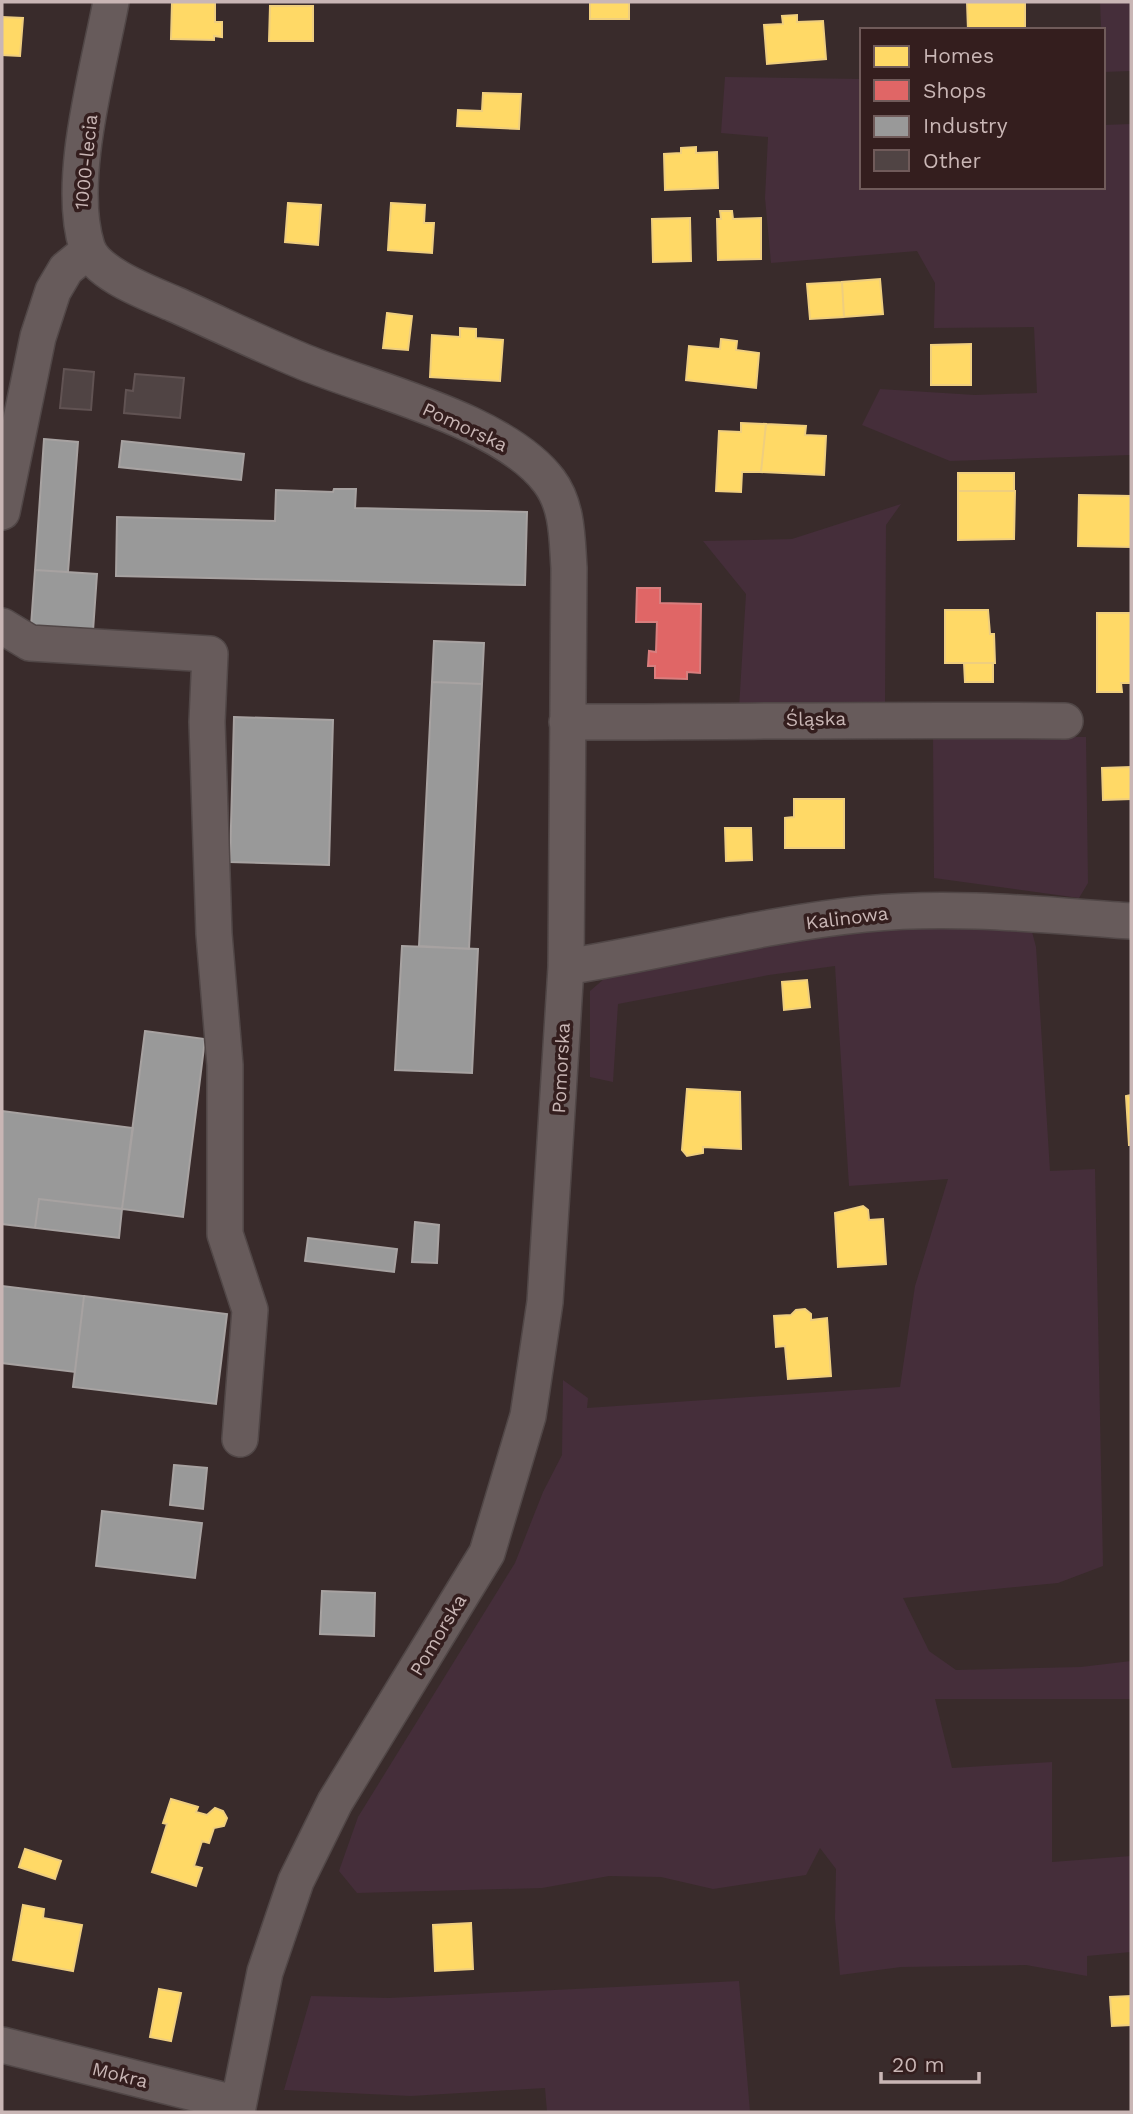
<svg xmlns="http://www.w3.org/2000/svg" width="1133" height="2114" viewBox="0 0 1133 2114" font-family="'Work Sans',sans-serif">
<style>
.green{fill:#452e3a}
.homes{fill:#ffd966;stroke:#efce7e;stroke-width:2}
.shops{fill:#e06666;stroke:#d97e7e;stroke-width:2}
.industry{fill:#999;stroke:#a7a2a1;stroke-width:2}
.building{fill:#504444;stroke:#615353;stroke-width:2}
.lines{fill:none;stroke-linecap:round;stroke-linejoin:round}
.minor-casing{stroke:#514747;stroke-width:38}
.minor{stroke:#675b5b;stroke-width:35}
.labels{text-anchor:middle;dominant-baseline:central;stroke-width:7;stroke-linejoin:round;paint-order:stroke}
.street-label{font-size:19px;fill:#c9b6b5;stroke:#341e1e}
</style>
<rect width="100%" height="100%" fill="#392b2b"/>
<path class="green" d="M1100,2H1131V71L1103,72Z
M725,77L862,79V187H1103V125L1131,124V455L950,461L862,425L880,389L975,395L1037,393L1034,327L934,328L935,283L917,251L771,263L765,198L768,137L721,133Z
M901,504L886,525L885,706L739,708L746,594L703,541L792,539Z
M933,735L1086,737L1088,883L1079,898L934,878Z
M890,925L1031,928L1036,947L1050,1171L1095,1169L1103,1566L1058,1583L903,1598L929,1651L956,1670L1081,1667L1131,1661V1699H935L952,1768L1052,1762V1862L1131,1856V1952L1087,1956V1976L1026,1965L901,1967L840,1975L835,1918L836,1869L820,1848L806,1875L713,1889L661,1877L609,1876L542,1888L357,1893L339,1871L358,1817L515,1563L543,1492L562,1455L563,1380L588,1398L587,1408L900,1387L915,1286L948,1179L849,1186L835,966L769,975L618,1004L613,1082L590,1077V991L612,972Z
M739,1981L750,2112H547L545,2088L411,2096L284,2090L311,1996L389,1998Z"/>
<path class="homes" d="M172,2H215V22H222V37L214,36V40L171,39Z
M590,2H629V19H590Z
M967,2H1025V30H968Z
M270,6H313V41H269Z
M797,15V22L823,21L826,59L767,64L764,25L783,24L782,16Z
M2,17L23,18L20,56L2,55Z
M483,93L521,94L519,129L457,126L458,110L482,111Z
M696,147V153L717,152L718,188L665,190L664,154L681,153V148Z
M288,203L321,205L318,245L285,242Z
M391,203L425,205L424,223H434L432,253L388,250Z
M720,211H732L733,219L761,218V259L718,260L717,219H721Z
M690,218L691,261L653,262L652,219Z
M880,279L883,314L844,317L842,282Z
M842,282L844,317L810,319L807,284Z
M387,313L412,316L408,350L383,348Z
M460,328L476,329V338L503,340L500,381L430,377L432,335L460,337Z
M721,339L737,341L736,350L759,353L756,388L686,380L689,346L720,349Z
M971,344V385H931V345Z
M741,423L766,424L761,472H742L741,492L716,491L719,431L741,432Z
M766,424L806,426L805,435L826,436L824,475L761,472Z
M958,473H1014V491H958Z
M958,491H1015L1014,539L958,540Z
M1079,495L1131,496V547L1078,546Z
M945,610H988L990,634H994L995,663H945Z
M1097,613H1131V683H1121L1122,692H1097Z
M964,663H993V682H965Z
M1131,767V799L1103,800L1102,768Z
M794,799H844V848H785V818L794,817Z
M725,828H751L752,860L726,861Z
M807,980L810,1007L784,1010L782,982Z
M687,1089L740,1092L741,1149L703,1147V1153L687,1156L682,1150Z
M1131,1095V1145H1129L1126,1096Z
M863,1206L868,1210L869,1220L883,1219L886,1264L838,1267L835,1213Z
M805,1309L811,1314V1320L827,1318L831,1376L788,1379L785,1346L776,1347L774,1316L791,1315L796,1310Z
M171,1799L198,1807L196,1812L207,1815L215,1808L223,1811L227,1818L224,1826L214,1828L209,1843L202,1841L194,1866L202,1868L196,1886L152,1872L167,1824L163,1823Z
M25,1849L61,1861L55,1879L19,1867Z
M23,1905L44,1909L43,1918L82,1925L73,1971L13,1960Z
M471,1923L473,1969L435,1971L433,1925Z
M159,1989L181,1993L171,2041L150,2037Z
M1131,1996V2025L1112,2026L1110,1997Z"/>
<path class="shops" d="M637,588H660V603L701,604L700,673L687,672V679L655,678V666H648L649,651L656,652L657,622H636Z"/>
<path class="industry" d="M44,439L78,442L68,572L35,570Z
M122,441L244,454L241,480L119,467Z
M334,489H356L355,508L527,512L525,585L116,576L117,517L275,521L276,490L333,492Z
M35,570L97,574L93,631L31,626Z
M434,641L484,643L482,684L432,682Z
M432,682L482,684L469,949L419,946Z
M234,717L333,720L329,865L230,862Z
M402,946L478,949L472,1073L395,1070Z
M145,1031L205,1039L183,1217L122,1209Z
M2,1111L133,1128L122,1209L39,1199L35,1228L2,1224Z
M39,1199L122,1209L119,1238L35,1228Z
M415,1222L439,1225L437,1263L412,1262Z
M308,1238L397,1249L394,1272L305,1261Z
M2,1286L84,1296L75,1372L2,1363Z
M84,1296L227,1314L216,1404L73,1387Z
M174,1465L207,1468L203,1509L170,1505Z
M102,1511L202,1523L195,1578L96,1566Z
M322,1591L375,1593L374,1636L320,1634Z"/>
<path class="building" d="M64,369L94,372L91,410L60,408Z
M135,374L184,378L180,418L124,413L126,390L133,391Z"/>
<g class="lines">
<defs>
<path id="minor" d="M111,2C98,71 66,181 87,247C96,274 149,293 174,304C217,323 260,344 304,362C375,391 504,421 549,481C568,506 567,539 569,568L566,967L545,1302L528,1416L487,1553L335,1802L296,1881L265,1972L237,2112
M2,512L38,337L53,291L66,269L88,251
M2,626L30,643L210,654L207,722L214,934L225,1065V1234L250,1310L240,1439
M567,722C733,722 899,719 1065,721
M566,967C666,951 765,924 865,914C954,905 1043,915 1131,921
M2,2045L238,2104"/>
</defs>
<use href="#minor" class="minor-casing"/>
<use href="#minor" class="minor"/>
</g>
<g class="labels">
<g class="street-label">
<text transform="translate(86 162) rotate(-84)">1000-lecia</text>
<text transform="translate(465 427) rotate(25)">Pomorska</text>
<text transform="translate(816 719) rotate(-1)">Śląska</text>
<text transform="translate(847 918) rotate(-7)">Kalinowa</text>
<text transform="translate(561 1068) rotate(-87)">Pomorska</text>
<text transform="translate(438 1635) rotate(-59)">Pomorska</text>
<text transform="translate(120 2075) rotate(14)">Mokra</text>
</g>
</g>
<rect width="1133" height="2114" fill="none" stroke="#c9b6b5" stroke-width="7"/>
<rect x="860" y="28" width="245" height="161" fill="#341e1e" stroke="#705b5a" stroke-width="2"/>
<rect x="874" y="46" width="35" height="21" fill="#ffd966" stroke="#705b5a" stroke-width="2"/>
<text x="923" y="63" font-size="21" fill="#c9b6b5">Homes</text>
<rect x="874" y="80" width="35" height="21" fill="#e06666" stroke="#705b5a" stroke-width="2"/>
<text x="923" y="98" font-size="21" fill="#c9b6b5">Shops</text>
<rect x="874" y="116" width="35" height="21" fill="#999999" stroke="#705b5a" stroke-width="2"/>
<text x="923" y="133" font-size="21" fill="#c9b6b5">Industry</text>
<rect x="874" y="150" width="35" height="21" fill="#504444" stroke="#705b5a" stroke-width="2"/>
<text x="923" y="168" font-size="21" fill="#c9b6b5">Other</text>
<path d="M881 2072v10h98v-10" fill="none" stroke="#c9b6b5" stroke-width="3.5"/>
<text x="892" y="2072" font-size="21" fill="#c9b6b5" stroke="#341e1e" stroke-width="5" paint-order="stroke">20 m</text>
</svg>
